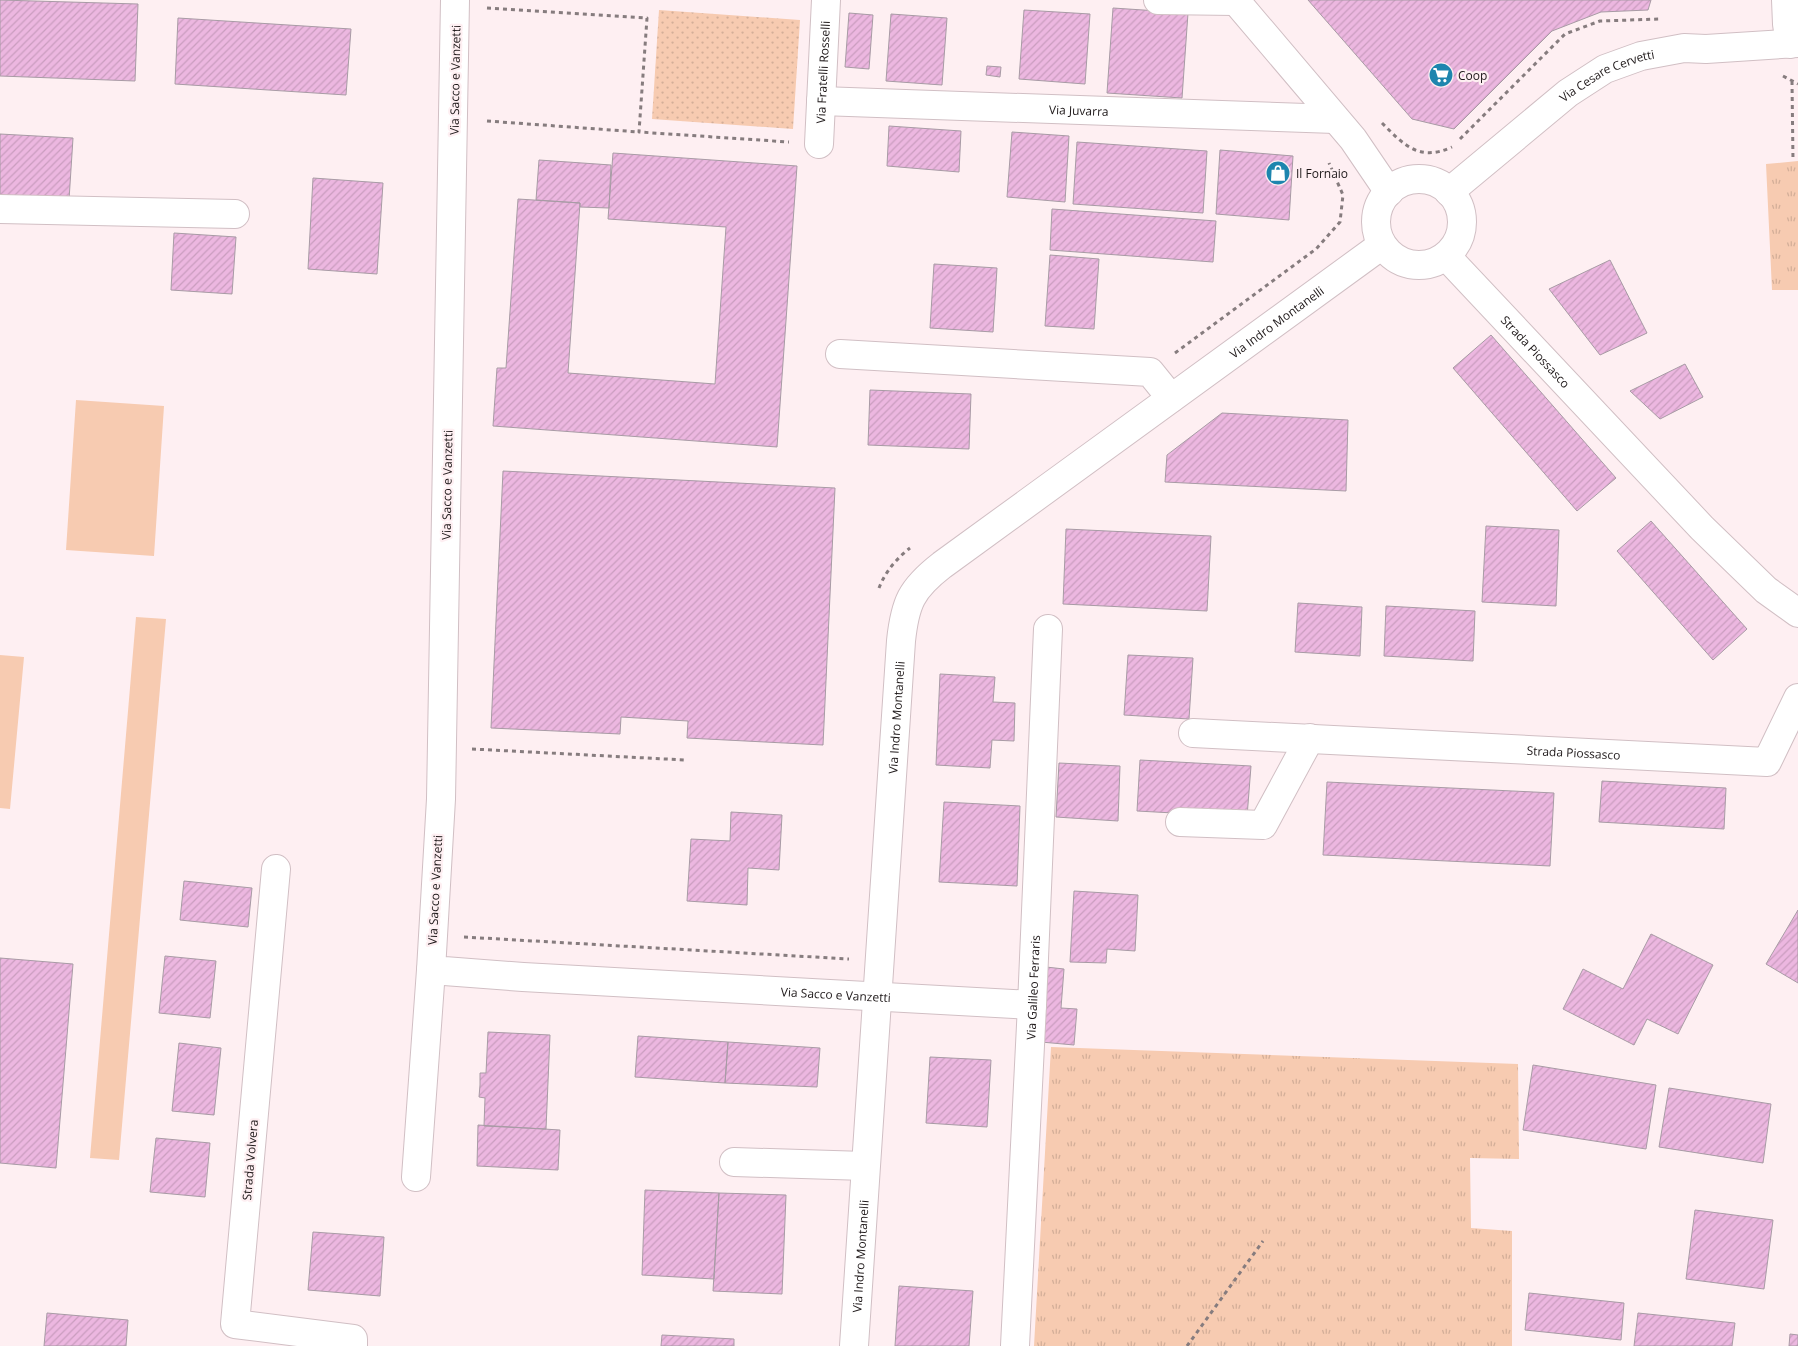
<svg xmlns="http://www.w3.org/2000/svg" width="1798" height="1346" viewBox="0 0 1798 1346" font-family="'Open Sans',sans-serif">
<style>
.grass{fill:#f7cbb1}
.park{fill:url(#park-tufts)}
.garden{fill:url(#garden-dots)}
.building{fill:url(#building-hatch);stroke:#a89ba5}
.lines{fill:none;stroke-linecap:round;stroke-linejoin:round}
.minor-casing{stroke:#d1bfc4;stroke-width:30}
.path{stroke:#867c7e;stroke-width:3;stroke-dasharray:4 4;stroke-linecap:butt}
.minor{stroke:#fff;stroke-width:28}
.labels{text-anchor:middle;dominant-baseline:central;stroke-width:4.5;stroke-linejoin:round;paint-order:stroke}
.street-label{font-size:12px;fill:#1d1718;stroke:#feeff2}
.poi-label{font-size:12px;fill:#1d1718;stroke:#feeff2;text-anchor:start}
</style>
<defs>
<pattern id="park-tufts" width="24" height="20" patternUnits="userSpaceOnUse" patternTransform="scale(1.25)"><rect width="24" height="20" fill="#f7cbb1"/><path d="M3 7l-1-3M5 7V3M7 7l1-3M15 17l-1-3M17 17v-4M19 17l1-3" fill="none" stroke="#d3ae98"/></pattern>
<pattern id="garden-dots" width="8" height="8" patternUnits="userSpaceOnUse" patternTransform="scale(1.25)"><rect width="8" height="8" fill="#f7cbb1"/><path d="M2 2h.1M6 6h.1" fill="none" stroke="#d3ae98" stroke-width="1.8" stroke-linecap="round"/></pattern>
<pattern id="building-hatch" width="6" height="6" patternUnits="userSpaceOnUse" patternTransform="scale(1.25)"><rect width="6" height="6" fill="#ecb7e0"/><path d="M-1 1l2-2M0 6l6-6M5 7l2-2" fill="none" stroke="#ca9dbf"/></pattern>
</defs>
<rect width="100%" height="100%" fill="#feeff2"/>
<path class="grass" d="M76,400L164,406L154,556L66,550Z
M136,617L166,619L119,1160L90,1158Z
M0,655L24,657L10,809L0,808Z"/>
<path class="park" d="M1798,161V290H1772L1766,164Z
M1051,1047L1518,1064L1519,1159L1470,1158L1471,1228L1512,1231V1346H1034Z"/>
<path class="garden" d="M659,10L800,20L793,129L652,119Z"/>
<path class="building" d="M0,0L138,4L135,81L0,76Z
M1308,0H1651L1648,10L1601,12L1552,31L1454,129L1412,119Z
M1113,8L1188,13L1182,98L1107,93Z
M1024,10L1090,14L1085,84L1019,79Z
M849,13L873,15L869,69L845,67Z
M891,14L947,18L942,85L886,81Z
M178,18L351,29L346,95L175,84Z
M987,66L1001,67L1000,77L986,75Z
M889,126L961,131L959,172L887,166Z
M1012,132L1069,136L1065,202L1007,197Z
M0,134L73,138L69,200L0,195Z
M1077,142L1207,151L1203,213L1073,204Z
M1220,150L1293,156L1289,220L1216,214Z
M613,153L797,166L777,447L493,426L497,368H506L518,199L580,203L568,373L715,384L726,227L608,219Z
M539,160L611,165L609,208L580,207V203L536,200Z
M313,178L383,183L377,274L308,269Z
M1052,209L1216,221L1213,262L1050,250Z
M174,233L236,237L232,294L171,290Z
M1050,255L1099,259L1094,329L1045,326Z
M1610,260L1647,333L1600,355L1549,289Z
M934,264L997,268L993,332L930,328Z
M1491,335L1616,478L1577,511L1453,368Z
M1685,364L1703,397L1660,419L1630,391Z
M870,390L971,394L969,449L868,445Z
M1222,413L1348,420L1346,491L1165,482L1167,455Z
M503,471L835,488L823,745L687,738L688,721L621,717L620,734L491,728Z
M1651,521L1747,629L1713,660L1617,551Z
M1486,526L1559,530L1556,606L1482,602Z
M1066,529L1211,536L1207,611L1063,604Z
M1298,603L1362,607L1360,656L1295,652Z
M1386,606L1475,611L1473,661L1384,656Z
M1128,655L1193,658L1189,719L1124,715Z
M940,674L995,677L993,702L1015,703L1014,741L992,740L990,768L936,765Z
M1140,760L1251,766L1247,817L1137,811Z
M1059,763L1120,766L1118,821L1056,817Z
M1602,781L1726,788L1724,829L1599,822Z
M1327,782L1554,793L1550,866L1323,855Z
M944,802L1020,806L1017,886L939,882Z
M731,812L782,815L779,870L748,868L747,905L687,901L691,839L730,841Z
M184,881L252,888L248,927L180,920Z
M1074,891L1138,895L1135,951L1107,949L1106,963L1070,962Z
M1798,910V983L1766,964Z
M1651,934L1713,965L1678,1034L1647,1019L1634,1045L1563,1009L1583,969L1623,989Z
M165,956L216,961L210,1018L159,1013Z
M0,958L73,964L56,1168L0,1163Z
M1046,967L1064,969L1061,1008L1077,1009L1074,1045L1041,1042Z
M488,1032L550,1035L546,1129L484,1126L485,1098L479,1097L480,1085V1073H486Z
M638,1036L728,1042L725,1083L635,1077Z
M728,1042L820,1048L817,1087L725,1083Z
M179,1043L221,1048L214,1115L172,1111Z
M930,1057L991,1060L987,1127L926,1123Z
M1533,1065L1656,1085L1646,1149L1523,1130Z
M1669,1088L1771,1104L1763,1163L1659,1147Z
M478,1125L560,1130L558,1170L477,1166Z
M156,1138L210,1143L205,1197L150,1192Z
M645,1190L719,1193L714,1279L642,1275Z
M719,1193L786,1195L782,1294L713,1291Z
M1695,1210L1773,1220L1764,1289L1686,1279Z
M313,1232L384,1237L380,1296L308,1290Z
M899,1286L973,1291L969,1346H895Z
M1529,1293L1624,1303L1621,1340L1525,1330Z
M47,1313L128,1320L126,1346H44Z
M1638,1313L1735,1323L1732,1346H1634Z
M1790,1334L1798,1335V1346H1789Z
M662,1335L734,1339V1346H661Z"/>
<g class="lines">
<defs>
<g id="minor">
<path id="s1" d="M455,0L441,799L431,970L523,977L1032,1005"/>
<path d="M1158,0L1235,1"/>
<path d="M1235,0L1353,139L1389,192"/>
<path d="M1786,0L1787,24L1790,44"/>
<path id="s2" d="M821,101L1335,119"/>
<path id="s3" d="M819,144L826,0"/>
<circle cx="1419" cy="222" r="43"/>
<path id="s4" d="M1449,192L1568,93L1605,69L1641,56L1684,48L1706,49L1798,43"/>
<path d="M0,209L235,214"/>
<path id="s5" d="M1446,256L1702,528L1766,590L1798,613"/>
<path d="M840,354L1150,372L1171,398"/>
<path id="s6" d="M1193,733L1767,762L1798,698"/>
<path d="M1180,822L1263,825L1310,738"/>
<path d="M276,869L235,1324L353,1339V1346"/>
<path d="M734,1162L865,1166"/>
<path d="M416,1177L431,970"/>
<path id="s7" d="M854,1346L901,641C905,603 911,589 942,565L1382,245"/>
<path id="s8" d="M1015,1346L1032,1005L1048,629"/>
</g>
</defs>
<use href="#minor" class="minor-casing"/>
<path class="path" d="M487,8L647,18L639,132L789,142
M1783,76L1798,84
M1792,81L1793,161
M487,121L639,132
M1382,123C1404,145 1419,162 1452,147
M1460,139L1565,34L1600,21L1660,19
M1175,353L1316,249L1340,222L1343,195L1329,163
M879,588C885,572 897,558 910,548
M472,749L685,760
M464,937L849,959
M1187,1346L1263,1241"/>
<use href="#minor" class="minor"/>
</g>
<defs>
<symbol id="supermarket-disc" viewBox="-11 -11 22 22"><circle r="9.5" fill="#1d85ae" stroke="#feeff2"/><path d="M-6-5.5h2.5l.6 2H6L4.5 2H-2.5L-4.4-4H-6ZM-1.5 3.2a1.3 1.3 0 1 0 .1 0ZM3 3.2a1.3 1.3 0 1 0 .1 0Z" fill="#fff"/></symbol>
<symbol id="shop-disc" viewBox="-11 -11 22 22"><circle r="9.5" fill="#1d85ae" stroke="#feeff2"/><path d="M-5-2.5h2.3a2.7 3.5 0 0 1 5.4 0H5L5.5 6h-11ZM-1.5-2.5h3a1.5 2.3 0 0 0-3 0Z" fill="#fff"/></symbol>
</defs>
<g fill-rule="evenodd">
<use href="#supermarket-disc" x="1427" y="61" width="28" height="28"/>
<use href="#shop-disc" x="1264" y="159" width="28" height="28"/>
</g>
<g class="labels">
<g class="street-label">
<text stroke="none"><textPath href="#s3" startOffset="72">Via Fratelli Rosselli</textPath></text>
<text stroke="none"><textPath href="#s4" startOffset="198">Via Cesare Cervetti</textPath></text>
<text transform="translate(455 80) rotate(-89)">Via Sacco e Vanzetti</text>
<text stroke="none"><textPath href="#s2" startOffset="258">Via Juvarra</textPath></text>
<text stroke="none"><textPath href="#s7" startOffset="1210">Via Indro Montanelli</textPath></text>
<text stroke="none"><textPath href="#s5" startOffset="131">Strada Piossasco</textPath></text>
<text transform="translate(447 485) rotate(-89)">Via Sacco e Vanzetti</text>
<text stroke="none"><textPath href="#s7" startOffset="630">Via Indro Montanelli</textPath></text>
<text stroke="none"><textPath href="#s6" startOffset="381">Strada Piossasco</textPath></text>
<text transform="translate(435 890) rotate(-87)">Via Sacco e Vanzetti</text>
<text stroke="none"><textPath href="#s8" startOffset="359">Via Galileo Ferraris</textPath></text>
<text stroke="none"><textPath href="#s1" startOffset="1376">Via Sacco e Vanzetti</textPath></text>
<text transform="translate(250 1160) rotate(-85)">Strada Volvera</text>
<text stroke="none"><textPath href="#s7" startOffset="90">Via Indro Montanelli</textPath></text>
</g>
<g class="poi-label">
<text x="1458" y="75">Coop</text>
<text x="1296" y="173">Il Fornaio</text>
</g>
</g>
</svg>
